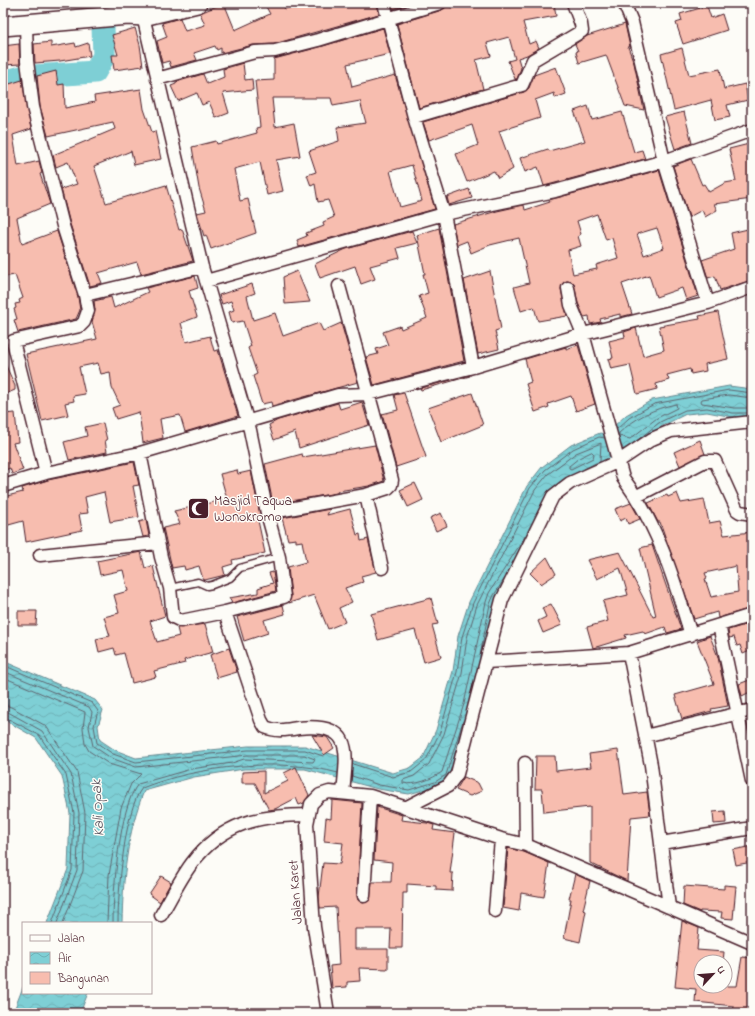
<svg xmlns="http://www.w3.org/2000/svg" width="755" height="1016" viewBox="0 0 755 1016" font-family="'Indie Flower',sans-serif">
<style>
.water{fill:url(#water-waves);stroke:#698991;fill-rule:evenodd}
.lines{fill:none;stroke-linecap:round;stroke-linejoin:round}
.shore{stroke:#5f656f;stroke-width:1}
.river{stroke:#7ecfd5;stroke-width:23}
.building{fill:#f7bdaf;stroke:#4a1f2b;fill-rule:evenodd}
.service-casing{stroke:#4a1f2b;stroke-width:9}
.minor-casing{stroke:#4a1f2b;stroke-width:15}
.primary-casing{stroke:#4a1f2b;stroke-width:22}
.service{stroke:#fdfcf7;stroke-width:6}
.minor{stroke:#fdfcf7;stroke-width:12}
.primary{stroke:#fdfcf7;stroke-width:19}
.labels{text-anchor:middle;dominant-baseline:central;stroke-width:3;stroke-linejoin:round;paint-order:stroke}
.poi-label{font-size:14px;fill:#4a1f2b;stroke:#fdfcf7;text-anchor:start}
.street-label{font-size:14px;fill:#4a1f2b;stroke:#fdfcf7}
.water-label{font-size:15px;font-style:italic;fill:#5a545e;stroke:#fdfcf7}
</style>
<defs>
<pattern id="water-waves" width="16" height="10" patternUnits="userSpaceOnUse"><rect width="16" height="10" fill="#7ecfd5"/><path d="M0 5q4-4 8 0t8 0" fill="none" stroke="#6eb1b7"/></pattern>
</defs>
<rect width="100%" height="100%" fill="#fdfcf7"/>
<filter id="ink" filterUnits="userSpaceOnUse"><feTurbulence type="fractalNoise" baseFrequency=".025" numOctaves="2"/><feDisplacementMap in="SourceGraphic" scale="8" xChannelSelector="R" yChannelSelector="G"/><feConvolveMatrix kernelMatrix="1 2 1 2 8 2 1 2 1" color-interpolation-filters="sRGB"/></filter>
<g filter="url(#ink)">
<path class="water" d="M729,386L752,389V417H733L707,412L686,414L662,426L576,483L558,498L497,597L472,707L449,778L437,786L409,794L378,789L305,769H244L194,777L144,791C127,833 123,878 122,923H47L68,869L70,813L62,776L36,738L3,719V661L95,700L103,710L98,726L100,740L115,750L136,758L248,746H305L393,773L410,768L423,758L436,730L453,671L458,636L469,602L527,486L542,467L571,445L600,433L604,434L610,432L611,429L626,415L652,400ZM622,446L624,451L614,458L609,457L610,449Z
M23,987V993H88L80,1013H13Z"/>
<g class="lines">
<path class="shore" d="M752,398L729,395L702,399L701,401L702,403L734,408H752
M676,404L677,408L657,418L630,439L619,436V433C637,417 652,409 676,404Z
M617,429L629,418L654,404L729,390L752,393
M634,443L660,422L685,410L707,408L733,413H752
M592,452L594,454L593,458L571,469L569,468V466L579,458Z
M526,535L489,593L486,602L464,704L442,772C432,779 415,786 403,783V780L414,776L429,764L444,734L462,673L467,638L477,605L535,490L548,474L576,453L601,443L600,461L584,469
M480,656L490,604L494,595L505,578
M3,665L92,703L98,711L94,726L97,743L113,754L136,762L248,750H305L323,756
M3,671L89,707L92,712L89,727L93,746L111,758L136,767L248,755H304L315,759L313,762L244,759L232,763L191,769L138,784C119,807 113,892 113,923
M3,677L85,712L83,728L85,744L89,751L109,764L141,774L131,784L121,808L109,875L107,923
M3,705L11,707L46,726L77,772L85,813L83,871L63,923
M3,711L8,712L42,731L71,774L79,813L77,870L57,923
M3,716L39,735L66,775L74,813L72,870L52,923
M353,764L393,777L411,772L426,760L440,732L457,672L462,637L473,603L530,488L545,470L573,449L599,437L605,438
M352,776L379,785L409,790L435,782L446,775L463,721
M118,923C118,893 124,811 142,788C197,766 281,757 338,773"/>
<path class="river" d="M105,9V3
M35,76L95,72L104,56L103,27
M3,82L25,76"/>
</g>
<path class="building" d="M224,3L235,30L270,14L264,3H282L285,9L298,3H377L379,14L274,44L253,45L221,53V48L217,50L215,46L194,53L197,60L171,67L169,61L162,63L157,41L167,37L162,23L180,18L185,31L205,25L200,13Z
M392,3H414L393,9Z
M467,3H554L556,16L523,22L529,44L536,41L539,48L527,55L518,58L521,68L517,79H515L508,61L515,59L509,37L487,43L491,56L476,60L483,89L419,108L397,24L442,10L447,4H449L451,8Z
M707,6L711,18L722,14L727,30L683,44L676,23L682,21L680,14Z
M625,24L630,47H628L634,63L644,110L625,106L606,55L579,63L576,52L578,51L575,44L587,36Z
M135,28L140,45L143,66L114,70L112,55H118L112,35Z
M383,28L390,54L347,64L352,87L395,75L435,209L299,247L297,240L307,236L306,233L324,226L323,222L334,217L328,200L318,202L315,184L311,186L307,175L316,172L309,151L339,141L337,127L366,123L360,101L333,106L331,98H272L275,127L294,123L300,156L276,160L283,191L267,195L260,162L234,169L240,201L248,199L256,233L211,249L206,235L204,236L197,213L206,211L199,188L192,147L216,141L217,144L257,133L256,128L260,127L255,81L274,80V59L320,47ZM412,165L422,201L400,207L390,171Z
M51,42V47L75,43L76,47L88,43L90,56L60,61L35,63L34,44Z
M19,44L20,64L4,65L3,46Z
M682,48L689,75L720,69L724,89L745,84L748,100L727,105L730,117L715,120L711,100L674,110L661,54Z
M243,63L245,80L252,79L253,90L223,93L229,113L216,118L209,102L202,105L197,93L178,101L171,86L176,84V82L203,74L207,84L224,77L223,69Z
M556,67L566,94L555,98L554,93L535,100L540,118L499,131L513,169L498,178L494,171L467,182L456,154L478,145L472,125L429,140L423,122L524,92L529,88L534,75Z
M56,71L58,85L64,84L65,108L95,102L94,96L141,89L144,109L152,132L155,131L161,159L134,165L131,151L94,166L106,203L166,185L179,230L182,229L193,261L141,274L137,262L98,273L102,283L90,286L70,224L61,189L77,184L68,162L56,167L53,155L115,129L113,122L48,136L40,106L37,76Z
M22,80L31,129L13,135L18,166L39,161L42,173L40,174L50,204L17,218L22,244L57,231L78,297L80,310L76,319L18,332L14,320L17,319L14,309L16,308L15,304L20,303L19,300L23,298L15,275L3,277V196L7,195L3,181V172L6,171L3,147V86Z
M588,106L592,120L622,112L634,152L642,150L645,159L544,186L538,167L525,172L520,158L548,149L549,151L585,141L574,111Z
M684,112L692,143L675,149L665,117Z
M749,144L752,156V199L714,204L717,210L705,217L702,210L689,217L673,166L691,159L702,185L704,184L709,192L725,183L736,181L729,149Z
M659,170L698,296L686,300L682,288L656,297L649,275L622,284L632,314L620,317V314L600,319L601,322L590,324L589,316L584,317L578,303L574,284L567,281L563,283L561,289L567,316L538,321L534,307L521,311L514,287L529,283L519,238L490,245L471,253L467,241L457,245L453,224L497,211L524,205L525,210L550,202L549,200ZM597,214L606,240L612,238L618,258L596,265L597,269L573,274L568,250L581,246L578,236L581,234L577,221ZM657,228L664,248L644,255L637,234Z
M469,189L472,198L449,205L447,197Z
M439,228L464,361L374,385L366,357L378,354L376,349L388,345L383,332L400,326L401,329L427,318L419,296L428,293L423,274H425L417,235Z
M752,228V280L720,290L715,276L708,278L702,260L734,249L731,233Z
M412,231L417,243L397,248L400,258L370,266L375,279L361,284L355,266L320,278L315,264L346,249Z
M297,271L310,302L285,304L283,277Z
M490,271L501,329L495,331L499,349L478,354L464,280Z
M195,276L198,288L189,291L197,317L181,323L186,342L210,336L214,351L218,350L238,416L185,432L180,415L160,419L163,438L143,443L139,412L116,419L112,408L120,405L112,388L110,372L101,374L98,363L79,367L85,394L73,396L74,401L65,403L68,415L42,421L26,354L97,339L92,322L95,310L94,301L111,297L114,308L148,292L146,288Z
M252,284L255,293L247,296L253,320L275,313L283,336L319,323L323,331L341,323L358,382L272,406L271,402L262,404L253,376L257,374L248,348L251,346L243,321L232,323L229,312L234,310L231,301L222,304L219,295Z
M718,312L728,359L705,364L706,371L691,374L690,369L667,375L669,380L656,384L657,389L637,394L630,365L611,369L608,359L613,358L609,341L625,337L624,332L636,328L643,356L664,350L659,326L700,319L699,316Z
M578,345L595,404L576,411L571,396L548,404L549,407L535,412L526,384L531,382L525,359L566,347V349Z
M3,359L15,386V390L3,395Z
M470,376L421,390L420,388L470,375Z
M404,393L426,457L396,467L382,414L398,410L394,395Z
M472,393L483,425L441,442L428,408Z
M362,402L369,425L299,448L295,432L274,440L269,425L278,420L338,403L340,409Z
M15,413L18,442L13,443L23,470L12,474L10,468L3,471V414Z
M103,423L107,440H105L107,452L69,460L64,442L87,436L85,427Z
M700,440L705,454L680,466L674,452Z
M375,445L384,481L369,486L338,491L337,493L273,504L265,464L302,454L303,457Z
M134,462L139,485L133,486L139,517L110,522L104,492L85,497L88,513L79,514L82,530L26,542L23,521L5,526L3,497L23,492L22,488L48,480Z
M237,470L238,474L251,471L260,515L257,516L265,553L232,560L233,564L223,567L225,575L205,580L203,579L199,566L185,570L184,566L172,568L163,528L180,524L174,511L227,499L220,474Z
M415,483L423,500L408,507L400,490Z
M677,493L681,503L704,499L709,523L720,521L724,535L752,532V608L718,618L717,612L694,619L660,522H658L648,503L667,495L668,497ZM736,566L738,592L711,597L705,579L707,578L705,573Z
M631,503L640,519L628,524L626,518L620,521L615,509Z
M330,509L327,515L350,509L357,535L360,534L361,541L368,539L376,572L361,576L363,582L345,588L352,602L339,608L345,622L328,629L314,595L289,603L291,596L288,567L306,562L302,541L296,542V539L288,540L282,518Z
M441,513L447,526L436,531L430,518Z
M146,520L149,536L143,537L139,522Z
M652,545L681,629L667,633L665,627L645,634L643,631L625,635L626,638L593,648L587,627L608,621L603,601L628,595L620,568L597,579L587,560L620,552L653,617L656,616L640,548Z
M141,552L145,568L153,566L165,616L150,621L157,642L179,636L177,628L205,624L213,652L184,660L185,663L154,671L156,677L132,683L124,653L116,655L114,648L99,652L96,639L110,636L104,617L119,613L114,595L128,591L123,570L100,575L97,561Z
M547,557L556,574L541,584L530,573Z
M273,572L276,591L232,603L229,598L258,593V588L273,583L269,573Z
M431,598L438,624L432,625L441,657L424,662L415,630L378,640L371,614Z
M551,604L562,625L543,633L538,621L546,617L542,608Z
M283,605L285,614L264,620L268,633L244,641L237,617Z
M18,611H37L36,625H18Z
M752,623V650L743,654L740,645L737,646L734,637L729,638L728,630Z
M710,636L718,657L728,706L711,709L712,711L682,719L675,695L714,684L697,641Z
M229,648L237,672L217,678L210,655Z
M752,679V691L742,696L739,684Z
M312,735L327,737L334,748L324,755Z
M618,750L624,795L647,792L650,815L631,817L627,881L590,863V807L544,812L542,789H535L536,756H555L556,771L591,767L589,754Z
M296,767L309,795L304,803L299,805L296,798L275,809L269,810L255,783H242V772L264,771V793L288,781L284,773Z
M464,777L478,783L482,791L470,796L456,790Z
M332,800L362,803L357,896L358,900L363,903L370,900L372,882H391L392,862L374,860L377,807L402,815L401,820L427,823L434,825L433,830L455,833L450,873H453L452,891L436,890V886L407,884V893H403L402,948H390L391,929H355V949H388V969L359,968L360,981L347,982V987L332,988L330,966L339,965L336,907L320,908L319,897L323,863L340,864L343,843L324,841L326,818L331,819Z
M725,811L726,823L714,824L713,812Z
M752,846V862L736,865L733,850Z
M508,848L524,852L549,863L544,897L521,893L519,911L503,908Z
M575,874L590,881L583,910L586,911L580,942L564,938L571,899H569Z
M161,876L171,882L160,902L149,894Z
M724,885L736,886L733,919L721,918L722,912L700,911V912L683,905L684,886L724,889Z
M682,921L699,928L697,950L724,952L723,962H701V986H737L742,957L752,958L751,1013H733L734,1006L695,1002L696,989L675,987Z"/>
<g class="lines">
<defs>
<path id="service" d="M170,588L198,582L207,586L212,585L230,578L240,568L279,557"/>
<path id="minor" d="M384,3L414,117L444,214L473,367
M624,3L632,22L664,161L708,303
M26,24L27,61L33,107L63,226L85,295L88,311L84,322L80,326L13,341L46,473
M157,79L255,52L275,51L318,40L440,3
M414,117L522,85L533,60L582,31L581,24L573,3
M206,281L444,214L555,191L664,161L752,130
M568,288L571,305L583,334L623,478C658,525 674,579 691,635
M85,295L202,267
M140,453L161,557L170,588L173,617L181,621L225,612L284,597L279,557L267,513L250,430L202,267L143,16
M3,486L46,473L140,453L338,395L368,394L473,367L583,334L708,303L752,287
M366,495L382,568
M637,496L705,461H715L737,510L740,512L752,514
M267,513L366,495L388,488L391,485L392,480L339,286
M40,555L158,543
M225,612L261,720L265,727C276,732 287,730 298,728C354,722 347,751 343,793
M719,625L752,781
M629,653L651,765L669,907
M486,662L629,653L752,615
M645,736L752,710
M525,763L526,845
M405,808L448,786L457,774L502,600L553,496L570,483L619,461L652,439L671,431L752,422
M661,843L752,828
M364,896L370,796
M495,911L501,839
M161,915C171,898 180,879 192,863C223,822 260,815 308,815
M328,1013L314,927L307,824L311,804L320,795L329,792L370,796L501,839L526,845L752,943"/>
<path id="primary" d="M3,26L128,15L143,16L197,3"/>
</defs>
<use href="#service" class="service-casing"/>
<use href="#minor" class="minor-casing"/>
<use href="#primary" class="primary-casing"/>
<use href="#service" class="service"/>
<use href="#minor" class="minor"/>
<use href="#primary" class="primary"/>
</g>
</g>
<defs>
<symbol id="mosque-square" viewBox="-11 -11 22 22"><rect x="-9" y="-9" width="18" height="18" rx="4" fill="#4a1f2b" stroke="#fdfcf7"/><path d="M3.5-4.9A6 6 0 1 0 3.5 4.9A5 5 0 1 1 3.5-4.9Z" fill="#fff"/></symbol>
</defs>
<g fill-rule="evenodd">
<use href="#mosque-square" x="186" y="496" width="25" height="25"/>
</g>
<g class="labels">
<g class="poi-label">
<text x="214" y="501">Masjid Taqwa<tspan x="214" dy="16">Wonokromo</tspan></text>
</g>
<g class="street-label">
<text transform="translate(296 892) rotate(-94)">Jalan Karet</text>
</g>
<g class="water-label">
<text transform="translate(98 808) rotate(-93)">Kali Opak</text>
</g>
</g>
<rect width="755" height="1016" fill="none" stroke="#fdfcf7" stroke-width="16"/>
<rect x="8" y="8" width="739" height="1000" fill="none" stroke="#4a1f2b" stroke-width="1.5" filter="url(#ink)"/>
<rect x="22" y="922" width="130" height="72" fill="#fdfcf7" stroke="#b5a4a5"/>
<rect x="30" y="935" width="20" height="6" fill="#fdfcf7" stroke="#b5a4a5"/>
<text x="58" y="942" font-size="12" fill="#4a1f2b">Jalan</text>
<rect x="30" y="952" width="20" height="12" fill="url(#water-waves)" stroke="#b5a4a5"/>
<text x="58" y="962" font-size="12" fill="#4a1f2b">Air</text>
<rect x="30" y="972" width="20" height="12" fill="#f7bdaf" stroke="#b5a4a5"/>
<text x="58" y="982" font-size="12" fill="#4a1f2b">Bangunan</text>
<g transform="translate(713 974) rotate(64)"><circle r="19" fill="#fdfcf7" stroke="#b5a4a5"/>
<path d="M0-3L7 15L0 10L-7 15Z" fill="#4a1f2b"/>
<text y="-6" font-size="11" font-weight="bold" text-anchor="middle" fill="#4a1f2b">U</text>
</g>
</svg>
